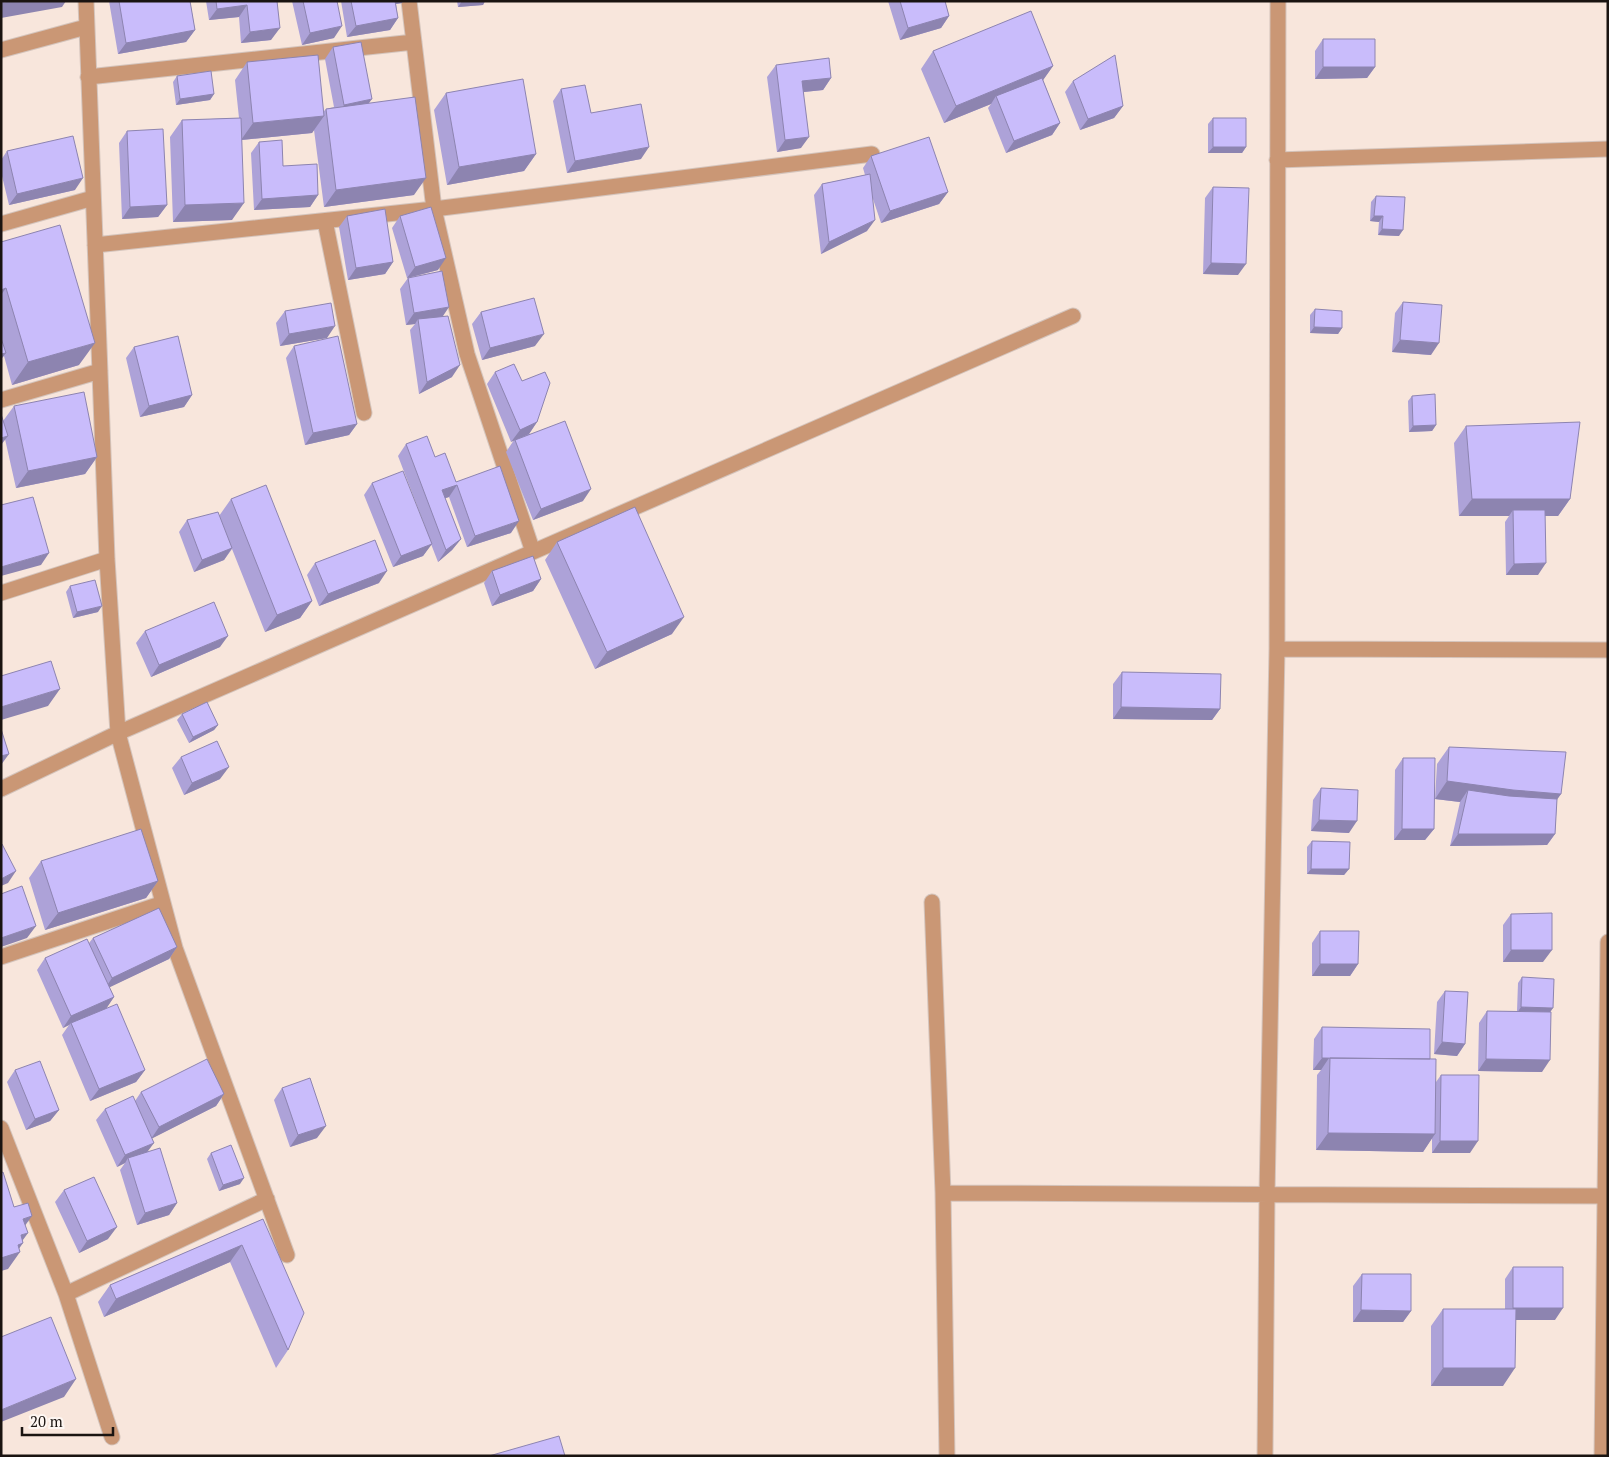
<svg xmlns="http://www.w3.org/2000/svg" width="1609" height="1457" viewBox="0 0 1609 1457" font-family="'PT Serif',serif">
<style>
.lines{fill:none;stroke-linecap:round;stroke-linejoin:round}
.street-casing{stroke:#d4c4bc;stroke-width:17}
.street{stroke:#ca9775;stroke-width:15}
.wall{fill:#ada2d8}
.shaded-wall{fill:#8d84b0}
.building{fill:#c9bcfb;stroke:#8d84b0}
</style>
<rect width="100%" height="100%" fill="#f8e6dc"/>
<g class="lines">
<defs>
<path id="street" d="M86,1L107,559L118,733L175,948L287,1255
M409,1L434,209L467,354L533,552
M1,50L86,27
M88,77L414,42
M1277,160L1608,149
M325,221L364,413
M1,224L93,198
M95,245L434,209L872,154
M1,400L100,371
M1,593L107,559
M1277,649L1608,650
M1,789L118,733L1073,316
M932,902L943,1193L947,1456
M1,957L163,903
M1,1128L66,1294L112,1437
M943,1193L1605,1196
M66,1294L267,1199
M1265,1456L1267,1195L1277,649L1278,1
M1602,1456L1608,942"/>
</defs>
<use href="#street" class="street-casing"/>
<use href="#street" class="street"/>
</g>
<path class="wall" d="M109,1H190L195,30L186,42L118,54Z
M206,1H277L271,40L241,43L239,17L209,20Z
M292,1H337L334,38L302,45Z
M341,1H403L402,3L396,4L398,18L390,30L347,37Z
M457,1H485L483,5L458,7Z
M888,1H945L949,16L941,28L900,40Z
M1323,39L1375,67L1367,78L1315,79V51Z
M333,47L369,103L414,195L324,207L314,130L312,133L242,140L232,220L173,222L170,137L182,120L239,118L235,80L247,62L323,112L326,109L334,107L325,59Z
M933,51L1053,66L1043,80L1060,123L1052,135L1006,153L988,108L991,104L944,123L921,69Z
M776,65L831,78L823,90L804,92L801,148L777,152L767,77Z
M177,76L214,94L210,100L176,105L173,82Z
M1073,81L1123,106L1114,118L1080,130L1065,92Z
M561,89L591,113L641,159L567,173L553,101Z
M446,93L536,154L524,171L447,185L434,110Z
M1213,118L1246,147L1242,153H1208V124Z
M127,131L167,205L158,217L122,219L119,143Z
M259,142L283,166L318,195L310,207L254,210L251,153Z
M7,151L75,190L9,205L1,172V160Z
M871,156L948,192L939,204L881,223L872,196L867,231L821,254L814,195L822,184L865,175L863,168Z
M1213,187L1238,275L1203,274L1205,198Z
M1376,196L1399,236L1378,235L1379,222L1370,221L1371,202Z
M347,216L393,262L385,274L348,280L339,227Z
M400,216L438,270L412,277L442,317L452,377L419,394L410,330L415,324L406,325L400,289L408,278H407L392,228Z
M1,242L79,365L12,385L4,356L1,359Z
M1403,302L1431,355L1392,352L1395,313Z
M1315,309L1342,328L1338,334L1310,333V315Z
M285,311L327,338L280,346L276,323Z
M481,312L535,346L482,360L472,324Z
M294,346L357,424L349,435L305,445L286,358Z
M134,347L192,395L184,407L140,417L126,358Z
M495,372L537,422L529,434L583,501L533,520L506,452L514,440L511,442L487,384Z
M1412,396L1436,425L1432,431L1409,432L1408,401Z
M14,406L97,457L85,474L16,488L5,439L3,421Z
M1466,426L1570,499L1558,516H1545L1538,575H1506L1505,522L1509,516H1459L1454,443Z
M406,444L435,457L456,482L511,533L467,547L449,497L445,498L461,539L452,550L438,562L431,544L423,556L393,567L364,495L372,483L426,529L398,456Z
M231,499L312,601L300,618L265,632L232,549L224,560L194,572L179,532L187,520L219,516Z
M557,542L672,634L595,669L545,560Z
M315,563L379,583L319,606L307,575Z
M492,571L541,579L533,591L492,606L484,583Z
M70,586L98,612L73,618L66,592Z
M145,631L220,647L151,677L136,643Z
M1122,672L1220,709L1212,720L1113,719V684Z
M182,714L218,725L214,730L189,743L177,720Z
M1449,747L1561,794L1557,799L1555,834L1547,845L1450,846L1460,802L1435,799L1437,764Z
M181,757L220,779L184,795L172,768Z
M1403,758L1434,829L1425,840H1394L1395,770Z
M1321,788L1349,833L1311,831L1313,800Z
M1312,841L1349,869L1344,875L1307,874V847Z
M41,861L158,881L146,898L45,930L29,878Z
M1511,914L1543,962H1503V925Z
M1320,931L1358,964L1350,976H1312V943Z
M93,938L177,947L169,959L109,987L114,997L106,1008L145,1070L136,1082L90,1101L62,1035L69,1025L63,1028L37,970L45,958L89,943Z
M1522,977L1550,1012L1542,1072L1478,1071L1479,1023L1487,1011H1517L1518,983Z
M1445,991L1465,1044L1457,1056L1434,1054L1437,1002Z
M1322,1027L1430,1059L1436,1082L1441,1075L1470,1153H1432V1138L1423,1152L1316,1150L1317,1075L1321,1070H1313L1314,1039Z
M15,1070L59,1110L50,1121L26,1130L7,1082Z
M282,1088L317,1138L290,1147L274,1100Z
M141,1092L224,1094L216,1106L152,1138L147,1153L177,1203L169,1215L137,1225L120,1170L125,1163L117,1167L96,1120L105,1109L135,1101Z
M211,1153L240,1184L219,1191L207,1159Z
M64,1190L108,1239L79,1253L55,1202Z
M263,1219L288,1350L276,1368L230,1262L104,1317L98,1302L110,1285Z
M1513,1267L1555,1320H1515L1503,1386H1431V1326L1443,1309H1505V1279Z
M1362,1274L1411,1311L1403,1322H1353V1286Z"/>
<path class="shaded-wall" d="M11,1H66L62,7L1,18V3Z
M389,1H403L402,3L385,6Z
M462,1H485L483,5L458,7Z
M247,5L239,17L209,20L217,9Z
M949,16L941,28L900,40L908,28Z
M398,18L390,30L347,37L356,26Z
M342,26L334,38L302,45L310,33Z
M280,28L271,40L241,43L250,32Z
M195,30L186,42L118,54L126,43Z
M1053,66L1041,83L996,96L991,104L944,123L956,106Z
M1323,67H1375L1367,78L1315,79Z
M831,78L823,90L794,93L802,81Z
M214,94L210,100L176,105L180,99Z
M372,99L363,111L336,116L344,105Z
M1123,106L1114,118L1080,130L1088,119Z
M324,116L312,133L241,140L253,123Z
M1060,123L1052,135L1006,153L1014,141Z
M809,137L801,148L777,152L785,140Z
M649,147L641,159L567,173L575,161Z
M1213,147H1246L1242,153H1208Z
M536,154L524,171L447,185L459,167Z
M83,178L75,190L9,205L17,194Z
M426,178L414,195L324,207L336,190Z
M948,192L939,204L881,223L890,211Z
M318,195L310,207L254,210L262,199Z
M244,203L232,220L173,222L185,205Z
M167,205L158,217L122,219L130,207Z
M1374,216H1383L1379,222L1370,221Z
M875,220L867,231L821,254L829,242Z
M1382,229L1403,230L1399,236L1378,235Z
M446,258L438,270L407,278L415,267Z
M393,262L385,274L348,280L356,268Z
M1211,263L1246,264L1238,275L1203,274Z
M6,288L1,295V290Z
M449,307L441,319H418L415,324L406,325L414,313Z
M335,326L327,338L280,346L289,334Z
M1314,327L1342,328L1338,334L1310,333Z
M544,334L535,346L482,360L490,348Z
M1400,340L1439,343L1431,355L1392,352Z
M95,343L79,365L12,385L28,362Z
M6,353L1,359V354Z
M460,365L452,377L419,394L427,382Z
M192,395L184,407L140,417L149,406Z
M537,422L529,434L511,442L520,430Z
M357,424L349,435L305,445L313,433Z
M1436,425L1432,431L1409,432L1413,426Z
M8,436L1,445V438Z
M97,457L85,474L16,488L28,471Z
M457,485L449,497L434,502L442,490Z
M591,489L583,501L533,520L541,509Z
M1472,499H1570L1558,516H1513V510L1509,516H1459Z
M519,521L511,533L467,547L475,536Z
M461,539L452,550L438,562L446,550Z
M432,544L423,556L393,567L401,556Z
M232,548L224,560L194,572L202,560Z
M49,553L41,565L1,576V567Z
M1546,563L1538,575H1506L1514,564Z
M387,571L379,583L319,606L328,594Z
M541,579L533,591L492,606L500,595Z
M312,601L300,618L265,632L277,615Z
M102,606L98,612L73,618L77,612Z
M684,617L672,634L595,669L607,652Z
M228,636L220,647L151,677L159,665Z
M60,689L48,706L1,720V707Z
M1121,707L1220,709L1212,720L1113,719Z
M218,725L214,730L189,743L193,737Z
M9,754L1,765V756Z
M229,767L220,779L184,795L192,783Z
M1447,781L1561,794L1549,811L1468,790L1460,802L1435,799Z
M1319,820L1357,821L1349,833L1311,831Z
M1402,829H1434L1425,840H1394Z
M1458,834H1555L1547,845L1450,846Z
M1311,869H1349L1344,875L1307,874Z
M16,871L8,883L1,886V879Z
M158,881L146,898L45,930L58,913Z
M36,926L27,938L1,947V938Z
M177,947L169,959L104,990L112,978Z
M1511,950H1552L1543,962H1503Z
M1320,964H1358L1350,976H1312Z
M114,997L106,1009L71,1023L69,1025L63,1028L71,1016Z
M1521,1007L1553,1008L1549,1014L1517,1013Z
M1442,1042L1465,1044L1457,1056L1434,1054Z
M1322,1058H1329L1321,1070H1313Z
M1486,1059L1550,1060L1542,1072L1478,1071Z
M145,1070L136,1082L90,1101L99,1089Z
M224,1094L216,1106L151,1139L159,1127Z
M59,1110L50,1121L26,1130L35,1119Z
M326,1126L317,1138L290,1147L298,1135Z
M1328,1133L1435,1134L1423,1152L1316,1150Z
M1440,1141H1478L1470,1153H1432Z
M154,1143L145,1155L128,1158L125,1163L117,1167L125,1155Z
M244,1178L240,1184L219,1191L223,1185Z
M177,1203L169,1215L137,1225L145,1213Z
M32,1216L19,1234L23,1219Z
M117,1227L108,1239L79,1253L87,1241Z
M28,1233L20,1244L23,1243L16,1253L20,1252L8,1269L1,1271V1258L21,1235Z
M242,1245L230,1262L104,1317L116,1299Z
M1513,1308H1563L1555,1320H1505Z
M1361,1310L1411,1311L1403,1322H1353Z
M1443,1368H1515L1503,1386H1431Z
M76,1379L64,1397L1,1422V1410Z"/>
<path class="building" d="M1,1H11L1,3Z
M119,1H190L195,30L126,43Z
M216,1H277L280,28L250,32L247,5L217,9Z
M303,1H337L342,26L310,33Z
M351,1H395L398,18L356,26Z
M900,1H945L949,16L908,28Z
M1031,11L1053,66L956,106L933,51Z
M1323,39H1375V67H1323Z
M361,42L372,99L344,105L333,47Z
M318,55L324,116L253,123L247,62Z
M1115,55L1123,106L1088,119L1073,81Z
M829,58L831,78L802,81L809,137L785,140L776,65Z
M211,71L214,94L180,99L177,76Z
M1042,78L1060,123L1014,141L996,96Z
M523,79L536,154L459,167L446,93Z
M585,85L591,113L641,104L649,147L575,161L561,89Z
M415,97L426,178L336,190L326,109Z
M241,118L244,203L185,205L182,120Z
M1213,118H1246V147H1213Z
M163,129L167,205L130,207L127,131Z
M73,136L83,178L17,194L7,151Z
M929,137L948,192L890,211L871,156Z
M282,140L283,166L317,164L318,195L262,199L259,142Z
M870,174L875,220L829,242L822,184Z
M1213,187L1249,188L1246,264L1211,263Z
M1376,196L1405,197L1403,230L1382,229L1383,216H1374Z
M431,207L446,258L415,267L400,216Z
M385,209L393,262L356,268L347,216Z
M60,225L95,343L28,362L6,288L1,290V242Z
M442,271L449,307L414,313L408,278Z
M534,298L544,334L490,348L481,312Z
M1403,302L1442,305L1439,343L1400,340Z
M331,303L335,326L289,334L285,311Z
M1315,309L1342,311V328L1314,327Z
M448,316L460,365L427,382L418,319Z
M178,336L192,395L149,406L134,347Z
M338,336L357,424L313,433L294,346Z
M1,338L6,353L1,354Z
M514,364L522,381L545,372L550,383L537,422L520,430L495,372Z
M84,392L97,457L28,471L14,406Z
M1435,394L1436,425L1413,426L1412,396Z
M1,414L8,436L1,438Z
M565,421L591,489L541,509L515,440Z
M1580,422L1570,499H1472L1466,426Z
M427,436L435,457L445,453L456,482L500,466L519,521L475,536L457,485L442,490L461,539L446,550L406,444Z
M403,471L432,544L401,556L372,483Z
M266,485L312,601L277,615L231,499Z
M33,497L49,553L1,567V505Z
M635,507L684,617L607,652L557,542Z
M1513,510H1545L1546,563L1514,564Z
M218,512L232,548L202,560L187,520Z
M375,540L387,571L328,594L315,563Z
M533,556L541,579L500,595L492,571Z
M95,580L102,606L77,612L70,586Z
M214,602L228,636L159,665L145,631Z
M51,661L60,689L1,707V676Z
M1122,672L1221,674L1220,709L1121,707Z
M207,702L218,725L193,737L182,714Z
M1,729L9,754L1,756Z
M217,741L229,767L192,783L181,757Z
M1449,747L1566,752L1561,794L1513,790L1447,781Z
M1403,758H1435L1434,829H1402Z
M1321,788L1358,790L1357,821L1319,820Z
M1468,790L1509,796L1557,799L1555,834H1458Z
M141,829L158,881L58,913L41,861Z
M1312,841L1350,842L1349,869H1311Z
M2,844L16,871L1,879V845Z
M22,886L36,926L1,938V894Z
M159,908L177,947L112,978L93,938Z
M1552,913V950H1511V914Z
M1320,931H1359L1358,964H1320Z
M87,939L114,997L71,1016L45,958Z
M1522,977L1554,979L1553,1008L1521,1007Z
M1445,991L1468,992L1465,1044L1442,1042Z
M117,1004L145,1070L99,1089L71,1023Z
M1487,1011L1551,1012L1550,1060L1486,1059Z
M1322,1027L1430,1029V1059L1322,1058Z
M1330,1058L1436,1059L1435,1134L1328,1133Z
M207,1059L224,1094L159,1127L141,1092Z
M40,1061L59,1110L35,1119L15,1070Z
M1441,1075H1479L1478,1141H1440Z
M310,1078L326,1126L298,1135L282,1088Z
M133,1096L154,1143L125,1155L105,1109Z
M231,1145L244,1178L223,1185L211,1153Z
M160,1148L177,1203L145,1213L128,1158Z
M3,1172L14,1207L28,1203L32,1216L23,1219L28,1233L21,1235L23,1243L18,1245L20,1252L1,1258V1173Z
M94,1177L117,1227L87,1241L64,1190Z
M263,1219L304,1313L288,1350L242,1245L116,1299L110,1285Z
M1513,1267H1563V1308H1513Z
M1362,1274H1411V1311L1361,1310Z
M1443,1309H1516L1515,1368H1443Z
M51,1317L76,1379L1,1410V1337Z
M559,1436L565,1456H489Z"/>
<rect width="1609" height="1457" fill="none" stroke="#1a1411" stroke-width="5"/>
<path d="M22 1427v8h91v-8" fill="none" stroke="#1a1411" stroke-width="2.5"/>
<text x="30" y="1427" font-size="15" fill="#1a1411" stroke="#fdf6f2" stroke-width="4" paint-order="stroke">20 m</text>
</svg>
